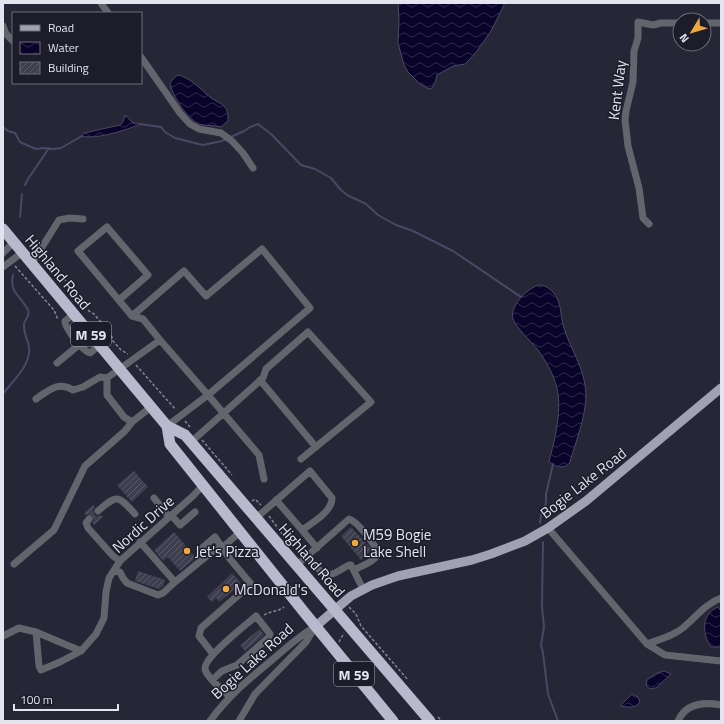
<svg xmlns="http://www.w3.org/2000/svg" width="724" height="724" viewBox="0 0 724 724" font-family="'Titillium Web',sans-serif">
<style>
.water{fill:url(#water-waves);stroke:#4c4765}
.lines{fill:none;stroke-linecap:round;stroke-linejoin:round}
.stream{stroke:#4c4765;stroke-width:2}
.building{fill:url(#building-hatch)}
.minor-tunnel{stroke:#424252;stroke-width:7;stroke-dasharray:7 3.5;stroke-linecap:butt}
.path{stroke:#858593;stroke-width:1.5;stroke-dasharray:3 2;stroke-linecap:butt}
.minor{stroke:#64646d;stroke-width:7}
.major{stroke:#a0a1b2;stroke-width:9}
.highway{stroke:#b8b9cd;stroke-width:11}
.poi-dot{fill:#eea83c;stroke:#1c1c2b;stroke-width:1.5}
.labels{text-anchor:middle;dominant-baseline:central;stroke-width:3;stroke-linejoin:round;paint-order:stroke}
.shield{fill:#1c1c2b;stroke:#a8a8b4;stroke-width:1}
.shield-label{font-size:14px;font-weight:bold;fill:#e4e4ef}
.street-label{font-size:15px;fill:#e4e4ef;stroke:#1c1c2b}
.poi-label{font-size:15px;fill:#e4e4ef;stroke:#1c1c2b;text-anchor:start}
</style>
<defs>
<pattern id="water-waves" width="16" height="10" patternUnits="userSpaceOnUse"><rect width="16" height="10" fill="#0b042a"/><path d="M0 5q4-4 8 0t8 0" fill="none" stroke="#2e2849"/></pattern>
<pattern id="building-hatch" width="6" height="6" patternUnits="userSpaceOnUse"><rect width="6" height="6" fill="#3e3e4f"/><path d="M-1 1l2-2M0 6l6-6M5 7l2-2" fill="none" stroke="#5a5a69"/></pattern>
</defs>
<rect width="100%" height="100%" fill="#252636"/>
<path class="water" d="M398,3H505L491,31L477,51L469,60L465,64L453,66L437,75L435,83L431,89L427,88L420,84L408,72L404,65L398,43L399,19Z
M178,75C191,78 200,89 210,97C216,102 224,103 227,111C228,114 228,118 228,121L221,127C214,125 205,126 199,124C187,119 172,95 170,83L175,77Z
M125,115L132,122L140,124C128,130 94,140 82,136L84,133L120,125L123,122Z
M539,285C547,285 553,291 557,298C561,306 561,316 563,325C570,350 586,368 586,397C585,419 576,441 570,462C565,470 554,467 549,461C555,440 563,406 556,385C553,373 545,360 538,350C531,341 517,329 513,319C509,307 527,288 539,285Z
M718,607L721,611V647H711C702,634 701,614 718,607Z
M664,671L671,674L656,688L650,689L646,685L647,680L657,673Z
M632,694L638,697L640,702C635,709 628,707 620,706Z"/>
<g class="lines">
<path class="stream" d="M140,124L161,127L165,132L175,138L203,145L222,141L244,131L250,127L258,124L271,134L301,165L315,169L331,178L340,189L347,195L366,204L378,215L396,225L413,231L453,251L521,297
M3,127L8,131L15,133L20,142L36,149L44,148L53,149L61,148L82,136
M25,185L28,179L49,148
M20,217L22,194
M3,394C13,380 31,366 29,347C28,340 24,334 24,326C23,320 31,316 28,310C21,296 9,293 13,275
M540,523L542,509L545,506L546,502V494L553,464
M543,542L542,607L544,627L541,645L543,653L548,694L558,721"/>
</g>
<path class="building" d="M134,471L148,487L132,502L117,485Z
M93,505L95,507L93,510L94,514L97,516L101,515L103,517L94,525L92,523L94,519L92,515L89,514L86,515L84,513Z
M351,527L372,550L361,560L341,536Z
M174,532L196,558L180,571L168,557L163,561L154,550Z
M138,571L165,580L163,586L159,589L135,581Z
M232,573L240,582L239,583L240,585L219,602L216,598L212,602L207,597Z
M260,629L264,635L245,651L240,645Z"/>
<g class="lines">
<path class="minor-tunnel" d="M89,519L98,511"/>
<path class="path" d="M43,257L56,269L78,295L80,300L89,311L94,314L111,334L113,341L121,350L128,354
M15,266L54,310L58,320
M136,365L176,410
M185,421L190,427
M202,440L232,475
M252,501L255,499L261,505
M269,516L283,535
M325,583L326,585H332L340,596
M349,607L356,614L361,626L408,680
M264,615C270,611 278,612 284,607
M339,642L344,633
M438,717L442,721"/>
<path class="minor" d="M101,3L108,13
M704,23H721
M3,26L6,34L13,41
M141,57L180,113L190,124L199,129L221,133L232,141L243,153L253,168
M649,224L643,218L639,188L628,146L625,120L626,111L633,82L634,51L638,38V22L653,25L661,23H680
M3,253L14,242
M32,263L59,220L70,218L83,219
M3,267L23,252
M74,314L65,321C64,327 83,351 90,353L100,345
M132,316L143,319L160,340
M57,363L80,344
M107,378V395L124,417L132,422
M260,380L316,447
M36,399C49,390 58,381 73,390L83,387L100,377L107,378L160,340L208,395L310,308L262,249L206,296L184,271L132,316L78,251L107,227L148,275L119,300
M167,426L208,395L259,455L264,479
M191,442L263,378L266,369L308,332L371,402L301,459
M154,498L169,517
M98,511C117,494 118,495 135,514
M171,515L180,525L195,512
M256,518L310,471L332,498C332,512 312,523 302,530L276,500
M89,519L86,523L88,528L113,556L120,561
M548,528L647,644L665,655L721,661
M302,530L317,548
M140,542L175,582L214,550L223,547L240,532
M200,550L215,537L230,559L251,584L201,628L199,636L213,654
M307,556L322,573L326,576L335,573L349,565H351L363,589
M14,564L54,530L85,466L125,431L132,422L151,407
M297,565L349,519C359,522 373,544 379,552C375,562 363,565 354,570
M114,570L120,572L123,578L127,583L158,595L163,593L175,582
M36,632L39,666L41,670L60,662L81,651L96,634L104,618L106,592L109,578L120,561L194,495L203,485
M3,636L19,628L36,632L81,651
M647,644C660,639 674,636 684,627C697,616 705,604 721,598
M212,680L222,671L237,665L268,638L270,634L256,616C246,625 204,657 205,669C207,678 223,690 230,697
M210,721C228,696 248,680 272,660C286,648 299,636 316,626
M239,721L255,694L306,642L315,627
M678,721C686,703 705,702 721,705"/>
<path class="major" d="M316,626L351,596L372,585L398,576L472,560L491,554L525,541L548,528L586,501L721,388"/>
<path class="highway" d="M3,229L167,426L185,435L430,721
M167,426L170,444L304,612L393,721"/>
</g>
<g class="poi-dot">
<circle cx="355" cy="543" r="4"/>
<circle cx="187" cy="551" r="4"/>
<circle cx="226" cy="589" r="4"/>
</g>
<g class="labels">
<g class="shield">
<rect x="71" y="322" width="40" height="24" rx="3"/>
<rect x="334" y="662" width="40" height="24" rx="3"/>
</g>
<g class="shield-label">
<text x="91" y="334">M 59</text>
<text x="354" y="674">M 59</text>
</g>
<g class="street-label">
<text transform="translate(617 90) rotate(-83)">Kent Way</text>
<text transform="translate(58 272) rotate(50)">Highland Road</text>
<text transform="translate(583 483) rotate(-38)">Bogie Lake Road</text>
<text transform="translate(143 524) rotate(-42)">Nordic Drive</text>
<text transform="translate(312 560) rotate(49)">Highland Road</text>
<text transform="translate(252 661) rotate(-42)">Bogie Lake Road</text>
</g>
<g class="poi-label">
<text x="363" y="534">M59 Bogie<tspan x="363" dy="17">Lake Shell</tspan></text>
<text x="195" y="551">Jet's Pizza</text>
<text x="234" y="589">McDonald's</text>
</g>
</g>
<rect width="724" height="724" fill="none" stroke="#e4e4ef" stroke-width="8"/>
<rect x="12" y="12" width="130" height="72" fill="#1c1c2b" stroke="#6c6c79"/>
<rect x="20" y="25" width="20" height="6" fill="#a0a1b2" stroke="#6c6c79"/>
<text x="48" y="32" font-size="12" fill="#e4e4ef">Road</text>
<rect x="20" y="42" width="20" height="12" fill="url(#water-waves)" stroke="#6c6c79"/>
<text x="48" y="52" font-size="12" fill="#e4e4ef">Water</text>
<rect x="20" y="62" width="20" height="12" fill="url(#building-hatch)" stroke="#6c6c79"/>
<text x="48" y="72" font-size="12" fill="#e4e4ef">Building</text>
<g transform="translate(692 32) rotate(232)"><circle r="19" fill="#1c1c2b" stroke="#6c6c79"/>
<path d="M0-3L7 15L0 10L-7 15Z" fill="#eea83c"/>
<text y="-6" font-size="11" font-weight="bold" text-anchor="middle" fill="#e4e4ef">N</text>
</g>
<path d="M14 704v6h104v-6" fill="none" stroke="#e4e4ef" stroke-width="2"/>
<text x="20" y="704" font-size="12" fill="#e4e4ef" stroke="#1c1c2b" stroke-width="3" paint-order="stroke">100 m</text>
</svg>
